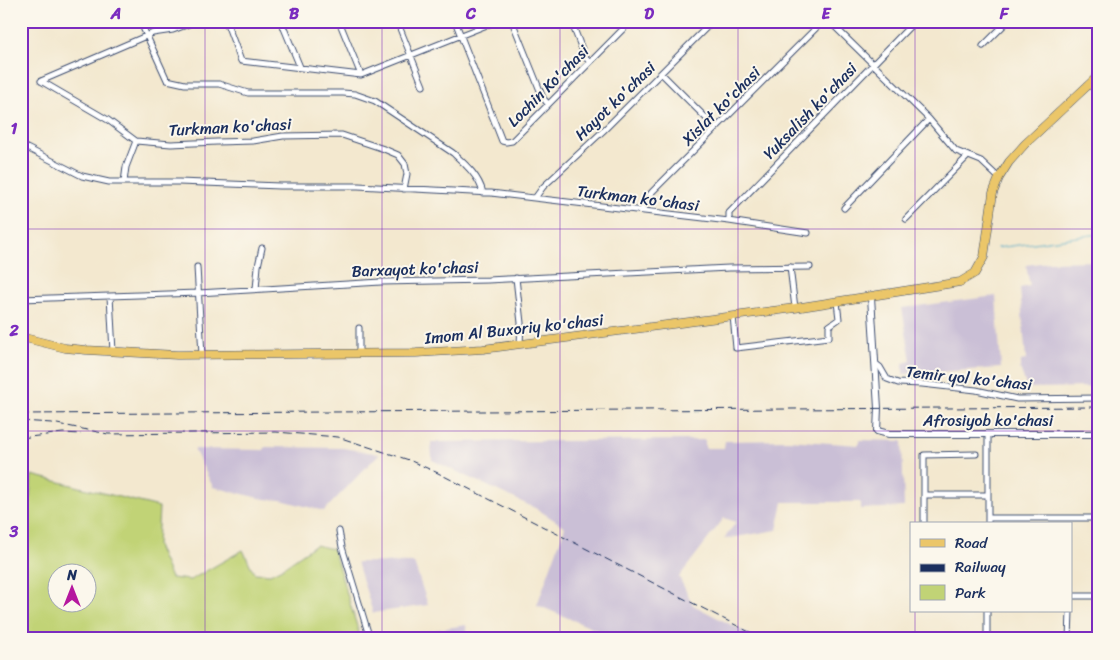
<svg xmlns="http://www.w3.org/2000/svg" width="1120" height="660" viewBox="0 0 1120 660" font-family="Sriracha,sans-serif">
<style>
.industrial{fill:#cabfd6}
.green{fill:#c1d376;stroke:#6e816a;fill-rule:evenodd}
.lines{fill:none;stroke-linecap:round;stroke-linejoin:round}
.stream{stroke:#4aaac9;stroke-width:1}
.minor-casing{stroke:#3b4b6f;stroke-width:7}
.tertiary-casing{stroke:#3b4b6f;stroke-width:8}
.primary-casing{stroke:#3b4b6f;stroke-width:9}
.minor{stroke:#fff;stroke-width:5}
.tertiary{stroke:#fff;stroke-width:6}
.primary{stroke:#ebc669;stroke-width:8}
.rail{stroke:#1b2f5e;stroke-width:1;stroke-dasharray:8 4;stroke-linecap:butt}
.grid{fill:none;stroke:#7b2cbf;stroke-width:1;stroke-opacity:0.55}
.labels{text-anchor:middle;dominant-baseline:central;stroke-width:4;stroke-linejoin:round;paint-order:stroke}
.street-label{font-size:16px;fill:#1b2f5e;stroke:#fbf7ec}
.neatline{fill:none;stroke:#7b2cbf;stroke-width:2}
.grid-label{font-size:16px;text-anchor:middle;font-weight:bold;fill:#7b2cbf}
</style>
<rect width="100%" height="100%" fill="#fbf7ec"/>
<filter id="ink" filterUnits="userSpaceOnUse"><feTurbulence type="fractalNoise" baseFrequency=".02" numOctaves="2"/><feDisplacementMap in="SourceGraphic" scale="10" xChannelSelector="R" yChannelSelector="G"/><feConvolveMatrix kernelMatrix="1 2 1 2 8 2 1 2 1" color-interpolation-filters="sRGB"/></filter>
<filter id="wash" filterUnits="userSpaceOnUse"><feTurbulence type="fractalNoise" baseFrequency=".0096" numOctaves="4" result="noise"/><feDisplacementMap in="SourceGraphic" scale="20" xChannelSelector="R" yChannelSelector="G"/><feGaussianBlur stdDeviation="1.12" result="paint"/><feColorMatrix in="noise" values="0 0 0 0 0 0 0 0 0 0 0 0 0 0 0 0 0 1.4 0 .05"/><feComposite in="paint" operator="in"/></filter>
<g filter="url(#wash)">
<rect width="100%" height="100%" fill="#f3e8cf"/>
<path class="industrial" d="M1099,261V387L1027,388L1020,368L1021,361L1026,360L1020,288L1030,286L1026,265L1049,262Z
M996,296L1001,368L903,374V363L911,361L902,308Z
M705,440V448H724L725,441L788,440L859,445V440L902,441L904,507L860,509V502H783L777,530L724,539L736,522L724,518L679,577L693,605L758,639H618L537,605L565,527L537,509L432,460L431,442Z
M265,447L343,448L379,454L324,511L281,500L264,499L213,487L194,449L264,450Z
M357,562L414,563L428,605L373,613Z
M466,625L467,639L384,638Z"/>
<path class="green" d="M32,475L159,507L157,546L171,578L190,580L194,578L243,550L254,573L270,574L282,568L315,545L333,549L361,639H21V601ZM58,572H88V602H58Z"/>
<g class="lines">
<path class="stream" d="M997,248L1099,234"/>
</g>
</g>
<g filter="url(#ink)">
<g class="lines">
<defs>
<path id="minor" d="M140,21L167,80L185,84H219L248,93H343L355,94L375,101L453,153C465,164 479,176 483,193
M170,21L173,30
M226,21L241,61L361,75L497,21
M281,21L300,67
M339,21L361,75
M397,21L423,86
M455,21L502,141L506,142L512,141L631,21
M512,21L543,98L548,104
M571,21L585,57L590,62
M829,21L929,119L956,151L981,161L999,178
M983,46L1008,21
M661,73L716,128
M41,81L108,120L136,141L171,144L217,142L253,141L283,136L342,135L384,149L398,155L405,164L407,174L404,189
M41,81L153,33L173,30L197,21
M21,145L82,176L109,182H179L280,186H358L491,193L729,221L808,233
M124,182L126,167L136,141
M535,198L543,187L603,131L713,21
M844,208L929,119
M642,211L644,202L652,192L823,21
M906,219L968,156
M729,221V213L915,21
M197,267L202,355
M790,267L795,308
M516,278L521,323L520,344
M256,289L258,266L262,248
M110,296L113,352
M21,299L198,293L381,282L488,280L729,268L810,267
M733,316L736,348L829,337V326L839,319L837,302
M359,328V353
M876,364L880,367L887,379L898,383L922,384L976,390L1017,399L1099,398
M988,434V524
M924,495H988
M988,518H1099
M924,524V455L976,454
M339,531L342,547L370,639
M1071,596H1099
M922,637H987
M987,638V611
M1069,639L1070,611"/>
<path id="tertiary" d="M871,297L878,408L877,431L889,434H1099"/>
<path id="primary" d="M21,337L65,348L86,350L177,355L416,353L483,349L795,308L960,282L975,273L984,257L993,193L999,178L1009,162L1025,144L1099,75"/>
</defs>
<use href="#minor" class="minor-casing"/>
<use href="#tertiary" class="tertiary-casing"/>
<use href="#primary" class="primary-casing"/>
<use href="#minor" class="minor"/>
<use href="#tertiary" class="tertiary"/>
<use href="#primary" class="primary"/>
<path class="rail" d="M21,414L1099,407
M21,421L52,423L108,434L276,432L338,437L409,460L438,473L763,639
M21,438L63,433L81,434
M648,634L677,638"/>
</g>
</g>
<path class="grid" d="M205,21V639M382,21V639M560,21V639M738,21V639M915,21V524M21,229H1099M21,431H1099M915,611V639"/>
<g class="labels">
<g class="street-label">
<text transform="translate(548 86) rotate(-45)">Lochin Ko'chasi</text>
<text transform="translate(615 101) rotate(-44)">Hayot ko'chasi</text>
<text transform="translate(721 106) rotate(-45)">Xislat ko'chasi</text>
<text transform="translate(810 111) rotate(-46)">Yuksalish ko'chasi</text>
<text transform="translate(230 127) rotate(-3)">Turkman ko'chasi</text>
<text transform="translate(638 198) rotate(7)">Turkman ko'chasi</text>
<text transform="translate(415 269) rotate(-2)">Barxayot ko'chasi</text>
<text transform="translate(514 329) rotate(-6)">Imom Al Buxoriy ko'chasi</text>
<text transform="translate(969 378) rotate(6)">Temir yol ko'chasi</text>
<text x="988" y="420">Afrosiyob ko'chasi</text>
</g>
</g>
<rect width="1120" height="660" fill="none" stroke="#fbf7ec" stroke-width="55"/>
<rect x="910" y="522" width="162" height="90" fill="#fbf7ec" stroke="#a1a7b3"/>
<rect x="920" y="539" width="25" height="8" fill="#ebc669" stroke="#a1a7b3"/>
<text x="955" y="548" font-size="15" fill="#1b2f5e">Road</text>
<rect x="920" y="564" width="25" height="8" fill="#1b2f5e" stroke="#a1a7b3"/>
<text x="955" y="572" font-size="15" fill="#1b2f5e">Railway</text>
<rect x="920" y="585" width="25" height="15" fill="#c1d376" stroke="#a1a7b3"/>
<text x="955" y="598" font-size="15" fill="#1b2f5e">Park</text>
<g transform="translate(72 588)"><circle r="24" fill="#fbf7ec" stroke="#a1a7b3"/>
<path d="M0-4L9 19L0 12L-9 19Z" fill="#b5179e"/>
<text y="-8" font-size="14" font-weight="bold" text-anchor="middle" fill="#1b2f5e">N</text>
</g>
<rect x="28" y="28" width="1064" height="604" class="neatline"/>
<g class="grid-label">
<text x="116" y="19">A</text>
<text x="294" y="19">B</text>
<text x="471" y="19">C</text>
<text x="649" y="19">D</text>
<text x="826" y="19">E</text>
<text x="1004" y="19">F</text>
<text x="14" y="134">1</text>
<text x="14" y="336">2</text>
<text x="14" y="537">3</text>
</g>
</svg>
